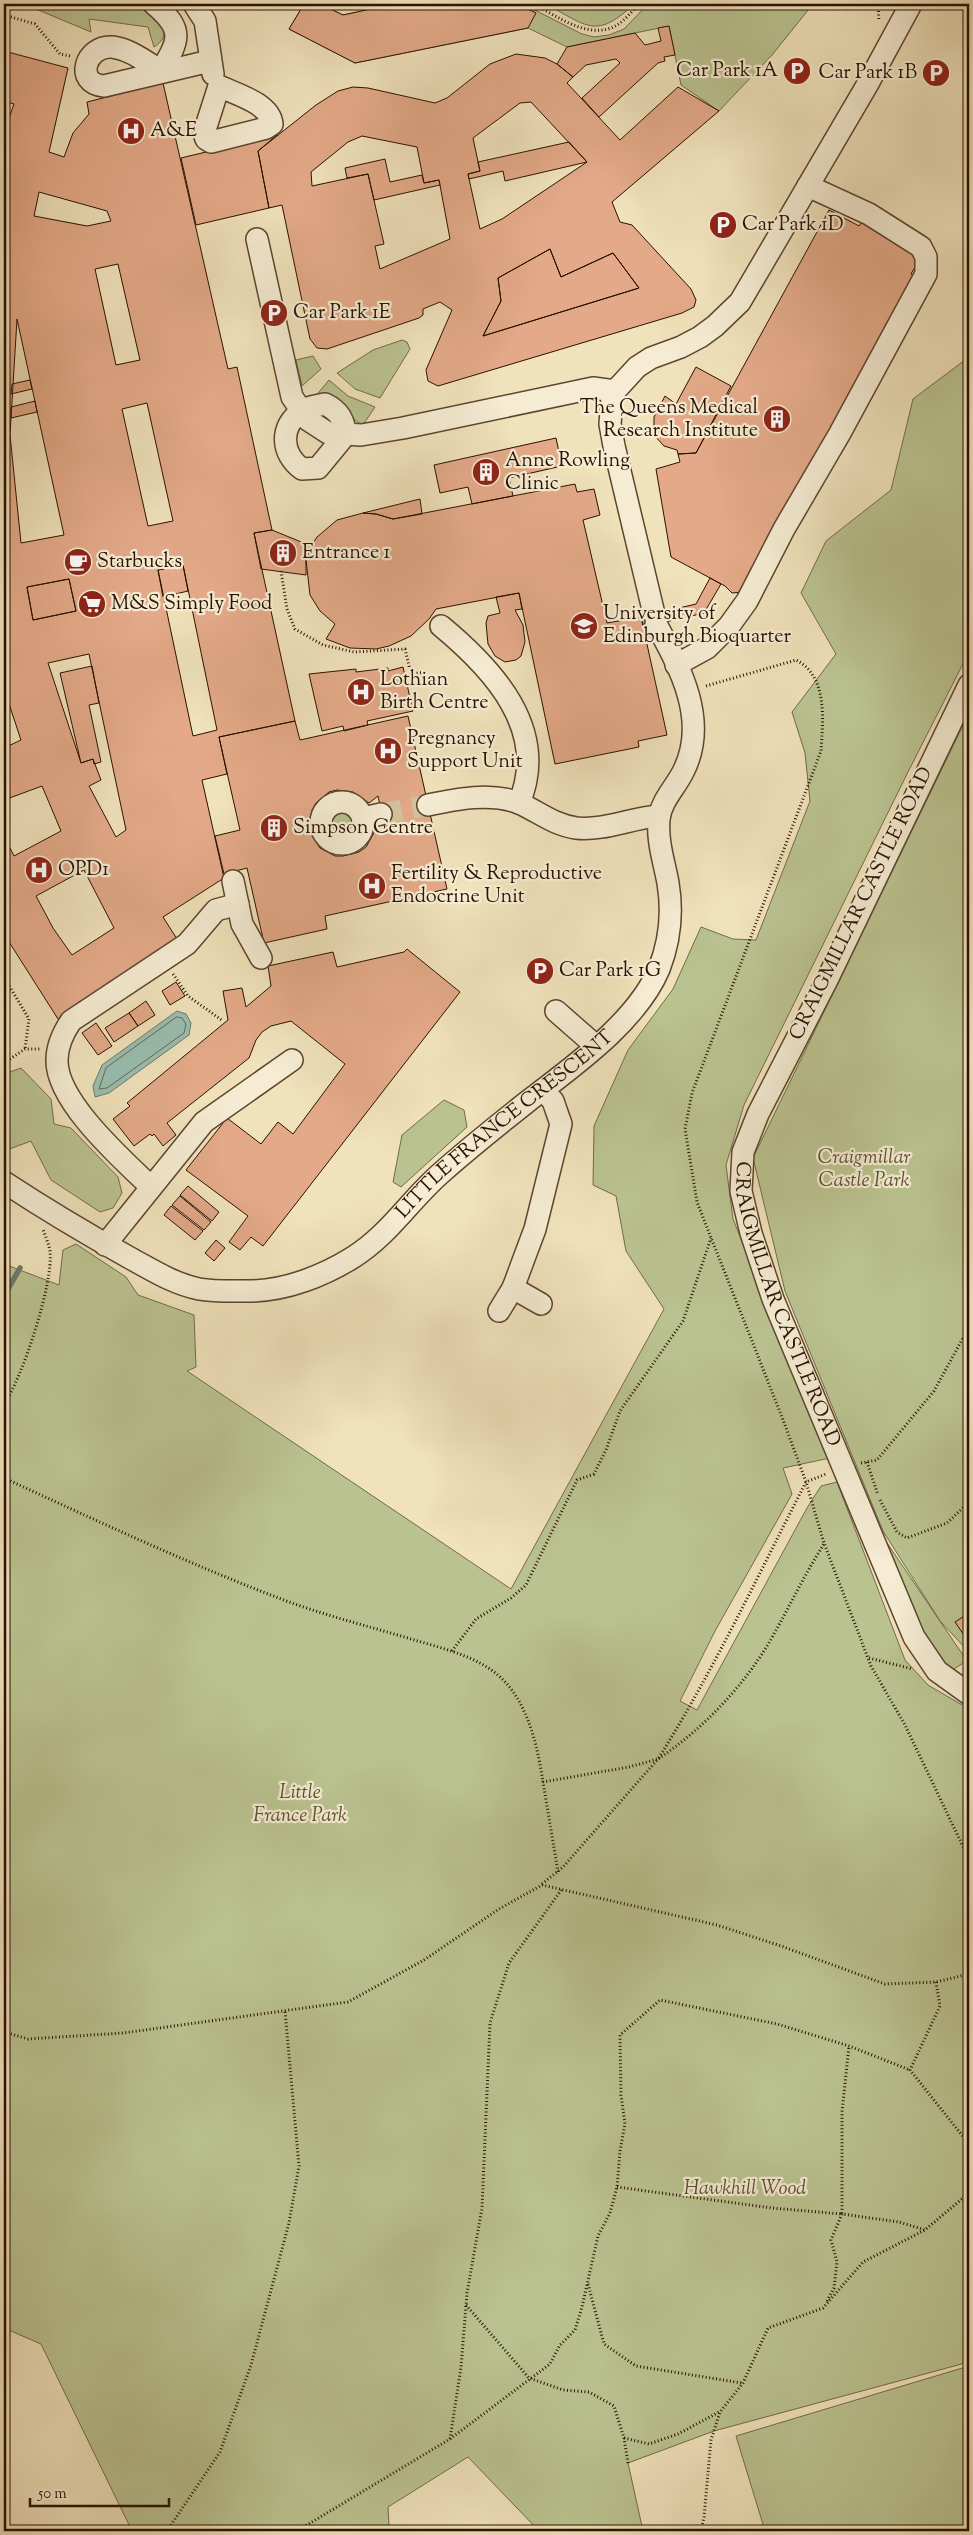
<svg xmlns="http://www.w3.org/2000/svg" width="973" height="2535" viewBox="0 0 973 2535" font-family="'Sorts Mill Goudy',serif">
<style>
.green{fill:#bac390;stroke:#726a48}
.water{fill:#9abeb0;stroke:#6d796a}
.lines{fill:none;stroke-linecap:round;stroke-linejoin:round}
.shore{stroke:#626858;stroke-width:1}
.stream{stroke:#6d796a;stroke-width:5.5}
.building{fill:#e3a988;stroke:#2a1100;fill-rule:evenodd}
.minor-tunnel{stroke:#d2c39f;stroke-width:21;stroke-dasharray:21 11;stroke-linecap:butt}
.minor-casing{stroke:#5c452f;stroke-width:24}
.path{stroke:#2a1100;stroke-width:3;stroke-dasharray:1 2.5;stroke-linecap:butt}
.minor{stroke:#f5ecd3;stroke-width:21}
.labels{text-anchor:middle;dominant-baseline:central;stroke-width:4.5;stroke-linejoin:round;paint-order:stroke}
.poi-label{font-size:20px;fill:#2a1100;stroke:#f5ecd3;text-anchor:start}
.street-label{font-size:20px;fill:#2a1100;stroke:#f5ecd3}
.park-label{font-size:20px;font-style:italic;fill:#5c4f32;stroke:#f5ecd3}
</style>
<rect width="100%" height="100%" fill="#f0e2bb"/>
<filter id="stains"><feTurbulence type="fractalNoise" baseFrequency=".004" numOctaves="4"/><feColorMatrix values="0 0 0 0 .2 0 0 0 0 .09 0 0 0 0 .02 0 0 0 .5 -.17"/></filter>
<radialGradient id="worn" r=".72"><stop offset=".6" stop-color="#630" stop-opacity="0"/><stop offset="1" stop-color="#630" stop-opacity=".3"/></radialGradient>
<path class="green" d="M24,4H142C155,15 177,33 154,47L148,27L89,19L91,32Z
M304,4H320L343,15L394,4H523L582,34L594,37L609,35L624,29L648,4H813L772,55L719,111L681,85L669,26L567,47L528,28L355,63L289,29Z
M546,4H634C596,40 587,26 546,4Z
M402,340L407,342L410,349L380,398L355,389L337,373L373,350Z
M313,356L321,369L302,386L296,360Z
M969,357V652L908,772L744,1105L726,1165L733,1219L830,1458L783,1468L792,1494L715,1631L680,1701L697,1710L807,1508L821,1486L837,1482L905,1660L928,1685L969,1709V2362L714,2431L628,2463L643,2531H539L468,2457L388,2507L389,2526L383,2531H132L41,2344L4,2328V1264L59,1285L63,1250L76,1244L126,1277L138,1295L194,1315L196,1367L187,1371L511,1589L664,1309L626,1251L616,1196L593,1185L594,1126L628,1050L673,989L701,927L733,939L756,940L810,801L805,753L792,712L836,654L801,593L826,541L891,490L913,399Z
M329,380L348,396L375,407L363,425C339,414 355,394 314,398Z
M969,713V1652L940,1621L883,1531L785,1291L753,1158Z
M329 823a13 13 0 1 1 26 0a13 13 0 1 1-26 0Z
M21,1068L51,1099L54,1124L71,1128L118,1177L122,1193L113,1208L100,1212L51,1180L31,1141L4,1151V1074Z
M444,1100L464,1110L467,1127L401,1187L393,1182L402,1135Z
M881,1534L967,1661L952,1670L938,1659L922,1639Z
M969,2366V2531H765L736,2436Z"/>
<path class="water" d="M177,1011L186,1014L191,1023L189,1035L109,1093L95,1097L93,1086L102,1065Z"/>
<g class="lines">
<path class="shore" d="M177,1017L182,1018L186,1024L184,1033L107,1088L99,1089L106,1068Z"/>
<path class="stream" d="M4,1296L20,1268"/>
</g>
<path class="building" d="M304,4H320L343,15L394,4H518L536,13L528,28L355,63L289,29Z
M669,26L675,55L664,57L665,61L658,63L599,117L582,98L620,63L616,59L586,65L573,77L557,64L567,47L635,33L645,45L661,41L658,28Z
M4,51L68,68L49,152L64,157L73,133L89,114L87,102L163,83L228,369L237,367L272,530L254,533L295,721L219,737L227,774L202,780L224,878L163,917L177,939L58,1019L4,934V836L14,856L61,831L42,786L4,800V748L21,740L4,689V132L14,104L4,101ZM39,192L107,211L111,221L87,226L34,216ZM118,264L140,360L116,365L95,269ZM17,319L64,535L21,543L10,435ZM147,403L173,521L148,526L122,409ZM183,565L217,730L193,736L158,570ZM69,579L76,611L33,620L27,587ZM89,654L126,830L116,837L89,786L101,780L93,759L81,763L48,663ZM84,870L114,928L72,955L53,928L36,896Z
M516,54L545,58L557,64L573,77L567,83L620,140L678,87L719,111L612,202L620,222L632,225L691,289L696,300L694,307L682,313L438,386L428,381L426,370L452,310L440,302L423,309V315L419,318L327,349L317,348L310,339L282,205L269,208L258,151L316,105L338,91L353,87L368,88L435,103L447,98L490,64ZM531,102L587,162L502,219L480,229L468,174L480,171L473,138L520,103ZM362,136L417,147L424,183L439,180L450,239L380,269L375,246L384,244L368,174L312,186L311,172L348,142ZM550,249L561,277L613,253L639,288L483,336L501,301L498,278Z
M277,135L258,151L269,208L196,225L181,158Z
M569,142L587,162L505,181L503,171L469,179L468,174L480,171L478,162Z
M385,159L390,182L422,175L424,183L439,180L440,185L374,200L368,174L347,178L345,168Z
M829,210L859,226L864,218L922,255L911,274L919,278L743,592L732,593L725,586L671,557L656,469L680,462L678,454L696,453Z
M550,249L561,277L613,253L639,288L483,336L501,301L498,278Z
M696,367L731,386L696,453L678,454L677,450L664,446L654,435V417L665,396L676,404Z
M30,380L32,389L11,394L12,384Z
M35,401L37,412L11,418V407Z
M556,438L562,466L509,478L513,496L472,504L468,487L440,493L434,465Z
M575,484L577,492L594,489L600,515L583,520L607,623L641,617L667,735L638,741L639,747L555,764L519,593L436,609L429,619L411,636L389,646L376,649L350,648L326,639L335,624L320,611L310,595L306,560L311,546L317,537L337,520L363,513L376,514L393,519Z
M420,499L422,514L393,519L376,514L363,513Z
M272,530L311,546L306,560V575L261,569L254,533Z
M183,565L188,591L163,597L158,570Z
M710,578L721,584L704,613L644,627L641,617L696,604Z
M69,579L76,611L33,620L27,587Z
M519,593L522,609L515,610L523,625L525,642L521,656L516,660L505,662L495,656L488,644L486,623L488,616L500,613L496,597Z
M92,666L99,703L89,705L101,762L94,764L93,759L81,763L60,673Z
M403,667L413,711L367,721L368,725L344,731L343,726L322,731L309,674L356,669V672L388,668V671Z
M408,716L447,889L325,916L327,929L264,943L247,868L224,874L215,836L240,830L219,737L295,721L300,740ZM337,790L353,792L369,803L378,796L386,834L375,831L366,847L359,852L343,856H335L320,848L311,834L309,825L312,810L316,803L329,792Z
M407,949L460,992L263,1246L251,1237L240,1250L229,1242L248,1216L186,1170L227,1118L261,1144L278,1122L293,1134L345,1064L291,1021L271,1026L262,1032L256,1040L249,1058L167,1123L176,1135L163,1146L154,1134L152,1136L150,1134L134,1146L113,1119L130,1106L127,1103L228,1020L223,991L242,988L246,1007L271,986L268,966L333,952L337,967L404,952Z
M176,982L185,996L170,1005L162,991Z
M146,1001L155,1015L138,1026L129,1013Z
M129,1013L138,1026L114,1042L105,1028Z
M96,1023L112,1046L98,1055L82,1033Z
M188,1186L219,1212L212,1221L180,1195Z
M180,1196L211,1222L204,1230L172,1205Z
M171,1206L203,1231L195,1240L164,1215Z
M216,1240L225,1248L214,1261L205,1253Z
M969,1613V1636L966,1638L955,1622Z"/>
<g class="lines">
<path class="minor-tunnel" d="M381,814L428,805"/>
<defs>
<g id="minor">
<path d="M154,4C185,30 179,40 161,71"/>
<path d="M194,4L205,21L213,74"/>
<path d="M161,71C146,62 130,49 112,47C86,45 73,83 104,86L210,61"/>
<path d="M219,86C235,94 270,103 272,124L266,128L211,142L206,139L204,133Z"/>
<path d="M257,239L292,397L308,420L328,433L361,435L403,428L593,388L615,391"/>
<path d="M325,404C339,411 343,418 346,434L318,468L302,469C281,454 279,426 302,411C308,406 317,406 325,404Z"/>
<path d="M654,614L614,446L610,424L612,399L615,391L637,367L651,358L681,347L700,337L715,326L740,302L866,87L911,4"/>
<path d="M441,626C493,669 550,730 519,803"/>
<path d="M676,665L707,648L729,626L747,601L784,529L840,433L926,274V257L921,247L869,214L808,186"/>
<path id="s1" d="M969,685L827,980L758,1114L743,1152L741,1191L751,1233L773,1299L914,1637L937,1671L969,1694"/>
<circle cx="342" cy="823" r="21"/>
<path d="M428,805C457,799 491,792 519,803C539,812 554,825 576,828C605,831 630,818 659,816"/>
<path d="M363,818L381,814"/>
<path d="M233,881L242,924L261,958"/>
<path d="M556,1011L596,1046"/>
<path id="s2" d="M4,1182C45,1209 87,1234 130,1258C152,1270 174,1284 199,1289C216,1292 236,1291 252,1291C287,1290 323,1276 352,1258C388,1236 410,1200 441,1173C469,1148 498,1125 527,1102C572,1067 636,1023 659,969C670,941 673,913 668,883C664,861 657,842 659,819C661,801 675,788 683,772C709,722 681,669 656,624"/>
<path d="M151,1187C122,1159 56,1101 57,1060C57,1045 63,1033 71,1021L187,944L216,910L238,904"/>
<path d="M105,1245L204,1122L292,1060"/>
<path d="M513,1288L541,1304"/>
<path d="M499,1311L513,1288L535,1229L561,1124L553,1101L543,1090"/>
</g>
</defs>
<use href="#minor" class="minor-casing"/>
<path class="path" d="M534,4C558,17 593,43 620,23C627,18 633,10 639,4
M878,4L879,21
M4,15L35,24L60,54L70,56
M281,571L287,609L295,629L323,645L354,652L405,649L411,674L426,672
M706,686L796,660C828,676 823,720 821,751L692,1093L685,1129L697,1202L782,1417L806,1482L824,1543L871,1666L905,1725L969,1859
M173,974L188,996L223,1021
M4,977L29,1019L25,1049
M4,1063L25,1049H40
M4,1404C22,1379 54,1282 50,1251C49,1244 45,1236 43,1229
M867,1462L878,1495
M861,1463L877,1460L934,1391L969,1327
M4,1478C95,1520 187,1563 281,1599C323,1615 368,1626 411,1639C444,1649 483,1657 506,1683C529,1708 538,1749 543,1782
M880,1500L897,1532L907,1538L947,1523L969,1502
M452,1651L476,1619L511,1598L526,1585L577,1480L594,1474L606,1450L620,1411L683,1321L711,1238
M869,1658L913,1669
M558,1872L543,1782L629,1767L658,1759C714,1670 758,1575 806,1482L826,1474
M542,1884L563,1867L658,1759C703,1729 743,1687 770,1641C789,1608 804,1575 824,1544
M936,1982L940,2006L910,2070L969,2144
M4,2032L28,2039L123,2033L348,2002L424,1960L499,1909L542,1885L717,1925L781,1946L885,1984L936,1982L969,1974
M617,2187L772,2208L842,2214V2112L849,2046
M588,2284L604,2344L636,2366L742,2383
M827,2301L834,2288L837,2262L831,2240L842,2214L899,2222L925,2230L963,2198L969,2183
M466,2305L529,2378L563,2390L589,2392L614,2406L624,2438L628,2463L630,2462
M624,2438L649,2444L678,2434L719,2412
M450,2439L550,2364L560,2345L575,2330L582,2307L598,2236L610,2213L617,2187L620,2151L625,2124L621,2095L620,2035L660,2000L777,2024L849,2046L910,2070
M167,2531L220,2452L251,2365L289,2223L299,2166L285,2011
M297,2531L450,2439L461,2367L467,2293L482,2208L490,2023L509,1963L562,1889
M701,2531L704,2517L711,2440L720,2412L743,2383L768,2328L823,2308L863,2262L925,2230"/>
<use href="#minor" class="minor"/>
</g>
<defs>
<symbol id="parking-disc" viewBox="-11 -11 22 22"><circle r="9.5" fill="#8f2418" stroke="#f5ecd3"/><path d="M-3.5-5.5H1a3.5 3.5 0 0 1 0 7H-1V5.5H-3.5ZM-1-3.4V-.6H.8a1.4 1.4 0 0 0 0-2.8Z" fill="#fff"/></symbol>
<symbol id="hospital-disc" viewBox="-11 -11 22 22"><circle r="9.5" fill="#8f2418" stroke="#f5ecd3"/><path d="M-5-5h3v3.5h4V-5h3V5h-3V1.5h-4V5h-3Z" fill="#fff"/></symbol>
<symbol id="building-disc" viewBox="-11 -11 22 22"><circle r="9.5" fill="#8f2418" stroke="#f5ecd3"/><path d="M-4-6H4V6H1V3H-1V6H-4ZM-2.5-4.3h1.7v1.8h-1.7ZM.8-4.3h1.7v1.8H.8ZM-2.5-1h1.7V.8h-1.7ZM.8-1h1.7V.8H.8Z" fill="#fff"/></symbol>
<symbol id="cafe-disc" viewBox="-11 -11 22 22"><circle r="9.5" fill="#8f2418" stroke="#f5ecd3"/><path d="M-5.5-4.5H6V0H3Q3 3.5 0 3.5H-2.5Q-5.5 3.5-5.5 0ZM3-3.2v2h1.7v-2ZM-6 4.5H4V6H-6Z" fill="#fff"/></symbol>
<symbol id="supermarket-disc" viewBox="-11 -11 22 22"><circle r="9.5" fill="#8f2418" stroke="#f5ecd3"/><path d="M-6-5.5h2.5l.6 2H6L4.5 2H-2.5L-4.4-4H-6ZM-1.5 3.2a1.3 1.3 0 1 0 .1 0ZM3 3.2a1.3 1.3 0 1 0 .1 0Z" fill="#fff"/></symbol>
<symbol id="university-disc" viewBox="-11 -11 22 22"><circle r="9.5" fill="#8f2418" stroke="#f5ecd3"/><path d="M0-5L7-2L0 1L-7-2ZM-4 1L0 2.5L4 1V4Q0 6-4 4Z" fill="#fff"/></symbol>
</defs>
<g fill-rule="evenodd">
<use href="#parking-disc" x="781" y="55" width="32" height="32"/>
<use href="#parking-disc" x="920" y="57" width="32" height="32"/>
<use href="#hospital-disc" x="115" y="115" width="32" height="32"/>
<use href="#parking-disc" x="707" y="209" width="32" height="32"/>
<use href="#parking-disc" x="258" y="297" width="32" height="32"/>
<use href="#building-disc" x="761" y="403" width="32" height="32"/>
<use href="#building-disc" x="470" y="456" width="32" height="32"/>
<use href="#building-disc" x="267" y="537" width="32" height="32"/>
<use href="#cafe-disc" x="62" y="546" width="32" height="32"/>
<use href="#supermarket-disc" x="76" y="588" width="32" height="32"/>
<use href="#university-disc" x="568" y="610" width="32" height="32"/>
<use href="#hospital-disc" x="345" y="676" width="32" height="32"/>
<use href="#hospital-disc" x="372" y="735" width="32" height="32"/>
<use href="#building-disc" x="258" y="812" width="32" height="32"/>
<use href="#hospital-disc" x="23" y="854" width="32" height="32"/>
<use href="#hospital-disc" x="356" y="870" width="32" height="32"/>
<use href="#parking-disc" x="524" y="955" width="32" height="32"/>
</g>
<g class="labels">
<g class="poi-label">
<text x="778" y="71" text-anchor="end">Car Park 1A</text>
<text x="917" y="73" text-anchor="end">Car Park 1B</text>
<text x="150" y="131">A&amp;E</text>
<text x="742" y="225">Car Park 1D</text>
<text x="293" y="313">Car Park 1E</text>
<text x="758" y="408" text-anchor="end">The Queens Medical<tspan x="758" dy="23">Research Institute</tspan></text>
<text x="505" y="461">Anne Rowling<tspan x="505" dy="23">Clinic</tspan></text>
<text x="302" y="553">Entrance 1</text>
<text x="97" y="562">Starbucks</text>
<text x="111" y="604">M&amp;S Simply Food</text>
<text x="603" y="614">University of<tspan x="603" dy="23">Edinburgh Bioquarter</tspan></text>
<text x="380" y="680">Lothian<tspan x="380" dy="23">Birth Centre</tspan></text>
<text x="407" y="739">Pregnancy<tspan x="407" dy="23">Support Unit</tspan></text>
<text x="293" y="828">Simpson Centre</text>
<text x="58" y="870">OPD1</text>
<text x="391" y="874">Fertility &amp; Reproductive<tspan x="391" dy="23">Endocrine Unit</tspan></text>
<text x="559" y="971">Car Park 1G</text>
</g>
<g class="street-label">
<text transform="translate(862 904) rotate(-64)">CRAIGMILLAR CASTLE ROAD</text>
<text stroke="none"><textPath href="#s2" startOffset="586">LITTLE FRANCE CRESCENT</textPath></text>
<text stroke="none"><textPath href="#s1" startOffset="679">CRAIGMILLAR CASTLE ROAD</textPath></text>
</g>
<g class="park-label">
<text x="864" y="1158">Craigmillar<tspan x="864" dy="23">Castle Park</tspan></text>
<text x="300" y="1793">Little<tspan x="300" dy="23">France Park</tspan></text>
<text x="745" y="2189">Hawkhill Wood</text>
</g>
</g>
<rect width="973" height="2535" fill="none" stroke="#f0e2bb" stroke-width="20"/>
<rect x="5" y="5" width="963" height="2525" fill="none" stroke="#2a1100" stroke-width="2.5"/>
<rect x="10" y="10" width="953" height="2515" fill="none" stroke="#2a1100"/>
<path d="M30 2498v8h139v-8" fill="none" stroke="#2a1100" stroke-width="2.5"/>
<text x="38" y="2498" font-size="15" fill="#2a1100" stroke="#f5ecd3" stroke-width="4" paint-order="stroke">50 m</text>
<rect width="100%" height="100%" filter="url(#stains)"/>
<rect width="100%" height="100%" fill="url(#worn)"/>
</svg>
